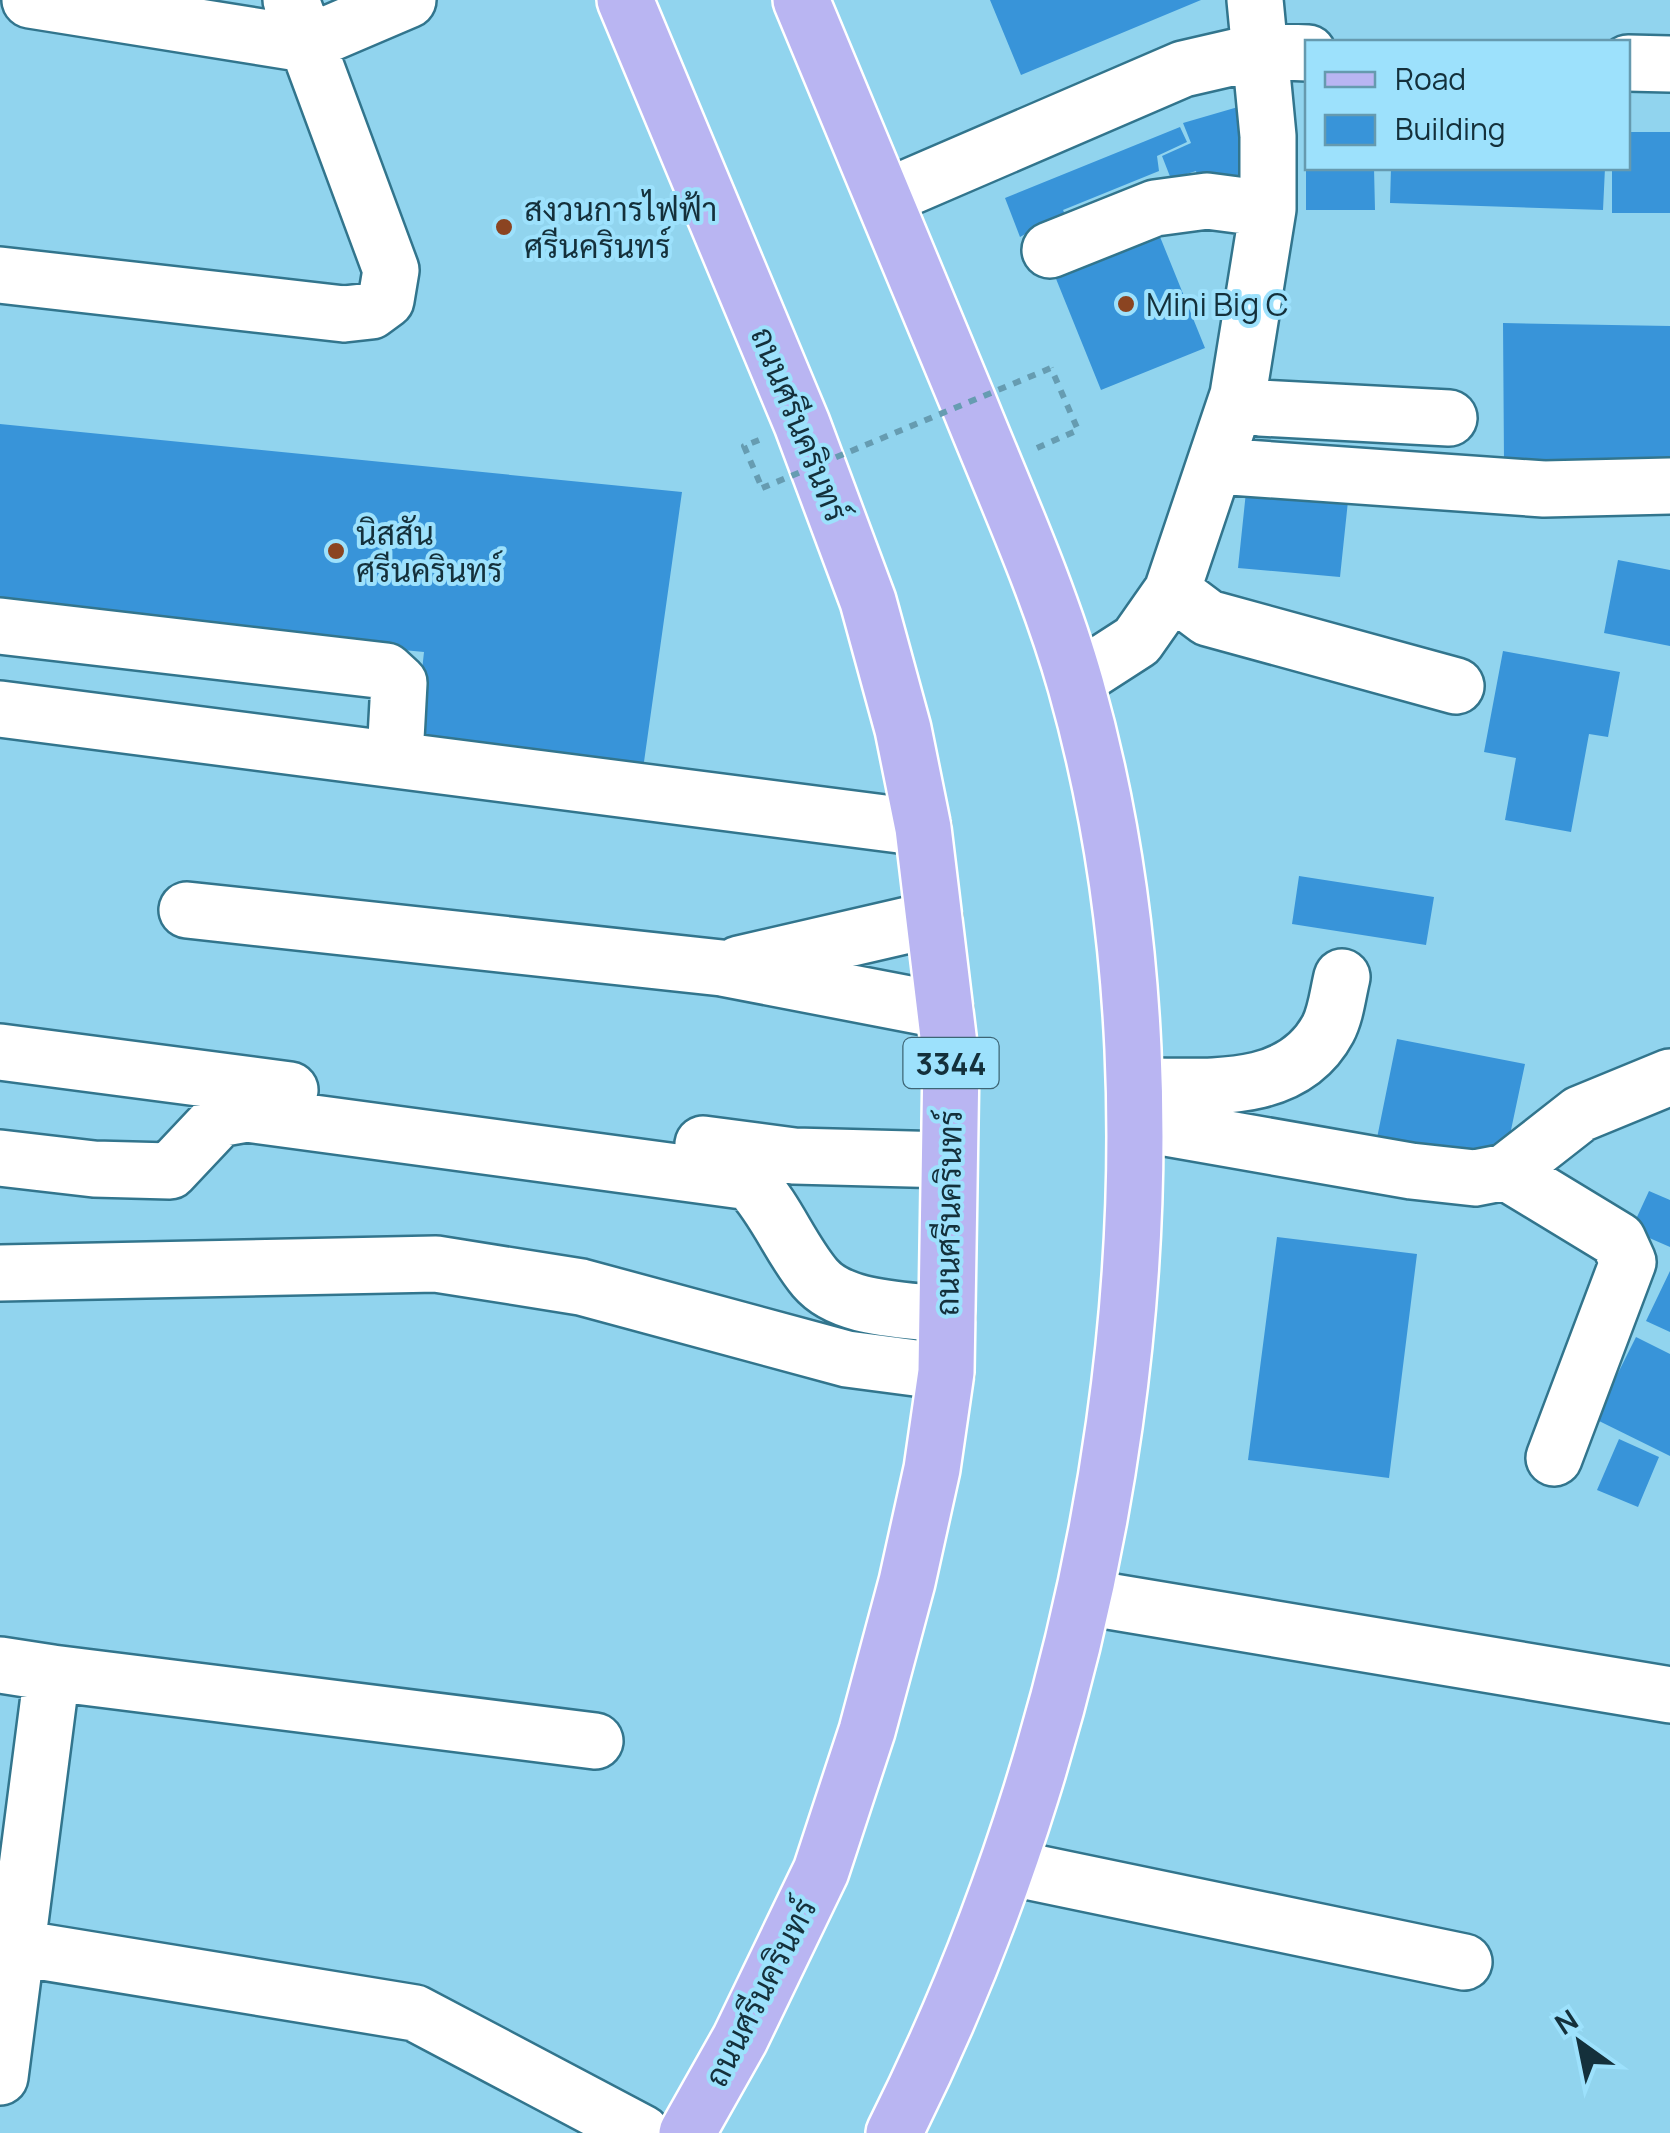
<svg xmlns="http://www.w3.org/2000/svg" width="1670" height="2133" viewBox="0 0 1670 2133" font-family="Manrope,Sarabun,sans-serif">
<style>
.building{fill:#3894d9}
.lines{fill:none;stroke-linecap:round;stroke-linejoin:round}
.minor-casing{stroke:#32758d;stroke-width:60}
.major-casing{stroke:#fff;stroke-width:60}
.path{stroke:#669cb1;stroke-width:6;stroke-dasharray:8 8;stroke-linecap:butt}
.minor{stroke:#fff;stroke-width:55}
.major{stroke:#b9b5f2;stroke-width:55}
.path-bridge{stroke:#669cb1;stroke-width:6;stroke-dasharray:8 8;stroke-linecap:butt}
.poi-dot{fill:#8b4421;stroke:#9de1fc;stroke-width:4}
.labels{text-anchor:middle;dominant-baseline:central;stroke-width:8;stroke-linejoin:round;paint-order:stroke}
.shield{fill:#9de1fc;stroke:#3d6575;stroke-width:2.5}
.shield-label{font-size:30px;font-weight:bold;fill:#14303b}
.poi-label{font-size:32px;fill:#14303b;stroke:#9de1fc;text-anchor:start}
.street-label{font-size:32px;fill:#14303b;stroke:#9de1fc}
</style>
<rect width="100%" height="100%" fill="#91d4ee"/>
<path class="building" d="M990,0H1201L1021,75Z
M1238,107L1246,184L1201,191L1196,171L1171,179L1162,156L1191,143L1183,123Z
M1180,127L1187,142L1157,156L1159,171L1063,210L1071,228L1047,222L1020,237L1005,198Z
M1628,132H1670V213H1612V168H1628Z
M1306,168H1374L1375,210H1306Z
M1391,168H1605L1603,210L1390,203Z
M1152,217L1205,348L1101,390L1048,259Z
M1503,323L1670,326V460L1504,461Z
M0,424L682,492L643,769L414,744L424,652L0,611Z
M1246,492L1348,501L1340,577L1238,568Z
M1618,560L1670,570V646L1604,633Z
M1503,651L1620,672L1608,737L1589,734L1571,832L1505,820L1516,758L1484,752Z
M1299,876L1434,897L1426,945L1292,924Z
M1397,1039L1525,1064L1504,1163L1377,1138Z
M1649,1191L1670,1200V1247L1631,1230Z
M1277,1237L1417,1254L1389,1478L1248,1460Z
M1670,1271V1332L1646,1321Z
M1636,1337L1670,1354V1456L1595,1419Z
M1619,1439L1659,1457L1638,1507L1597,1490Z"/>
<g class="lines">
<defs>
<path id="minor" d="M30,0L305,44L408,0
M1628,63L1670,64
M884,198L1183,69L1261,51L1308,53
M1050,250L1155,208L1207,201L1268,209
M0,275L344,314L371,311L386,300L391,270L291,0
M1238,395L1260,408L1449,418
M1217,466L1544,489L1670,486
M1172,591L1208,618L1456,686
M0,626L386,671L399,683L395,757
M1075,681L1137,641L1172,591L1238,395L1268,209V136L1255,0
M0,709L923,828
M187,910L722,968L945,1011
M739,964L934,919
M0,1052L290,1090
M1138,1086C1203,1085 1291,1098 1328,1029C1336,1014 1338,993 1342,977
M1137,1123L1411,1171L1475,1178L1506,1172L1580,1114L1670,1077
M703,1144L794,1156L949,1160
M0,1158L94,1169L170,1171L219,1119L247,1114L750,1182C777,1211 790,1248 815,1278C843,1311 907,1309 947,1315
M1506,1172L1618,1240L1628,1262L1554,1458
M0,1273L436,1264L581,1287L847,1359L946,1372
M1084,1597L1670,1695
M0,1665L52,1673L0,2077
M52,1673L595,1741
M1007,1867L1464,1962
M0,1945L415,2013L642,2133"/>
<path id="major" d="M625,0L802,424L868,601L903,729L923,828L951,1061L946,1372L932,1469L907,1582L867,1731L821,1871L740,2039L687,2133
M801,0C857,134 913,269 969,404C1006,496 1049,590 1076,686C1207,1150 1108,1708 894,2133"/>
</defs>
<use href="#minor" class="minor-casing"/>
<use href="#major" class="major-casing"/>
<path class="path" d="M759,440L744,446L762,488
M1037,448L1078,430L1051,368"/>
<use href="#minor" class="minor"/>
<use href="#major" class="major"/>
<path class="path-bridge" d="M762,488L1051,368"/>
</g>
<g class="poi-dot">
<circle cx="504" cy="227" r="10"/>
<circle cx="1126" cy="304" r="10"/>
<circle cx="336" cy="551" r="10"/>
</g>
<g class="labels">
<rect class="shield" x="903.5" y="1038" width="95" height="50" rx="8"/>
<g class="shield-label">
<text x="951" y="1063">3344</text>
</g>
<g class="poi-label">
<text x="524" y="209">สงวนการไฟฟ้า<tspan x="524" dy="37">ศรีนครินทร์</tspan></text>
<text x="1146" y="304">Mini Big C</text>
<text x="356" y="533">นิสสัน<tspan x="356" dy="37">ศรีนครินทร์</tspan></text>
</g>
<g class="street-label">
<text transform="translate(800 424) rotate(68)">ถนนศรีนครินทร์</text>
<text transform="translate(948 1213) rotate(-89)">ถนนศรีนครินทร์</text>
<text transform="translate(760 1992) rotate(-63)">ถนนศรีนครินทร์</text>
</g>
</g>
<rect x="1305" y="40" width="325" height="130" fill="#9de1fc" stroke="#669aaf" stroke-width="2.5"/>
<rect x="1325" y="72" width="50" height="15" fill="#b9b5f2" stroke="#669aaf" stroke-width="2.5"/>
<text x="1395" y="90" font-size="30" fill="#14303b">Road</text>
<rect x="1325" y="115" width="50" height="30" fill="#3894d9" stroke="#669aaf" stroke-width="2.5"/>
<text x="1395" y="140" font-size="30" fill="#14303b">Building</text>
<g transform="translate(1580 2043) rotate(327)" stroke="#9de1fc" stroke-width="8" paint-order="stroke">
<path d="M0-8L18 38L0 25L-18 38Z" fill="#14303b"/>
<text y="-15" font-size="28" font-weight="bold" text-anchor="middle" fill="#14303b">N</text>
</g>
</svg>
